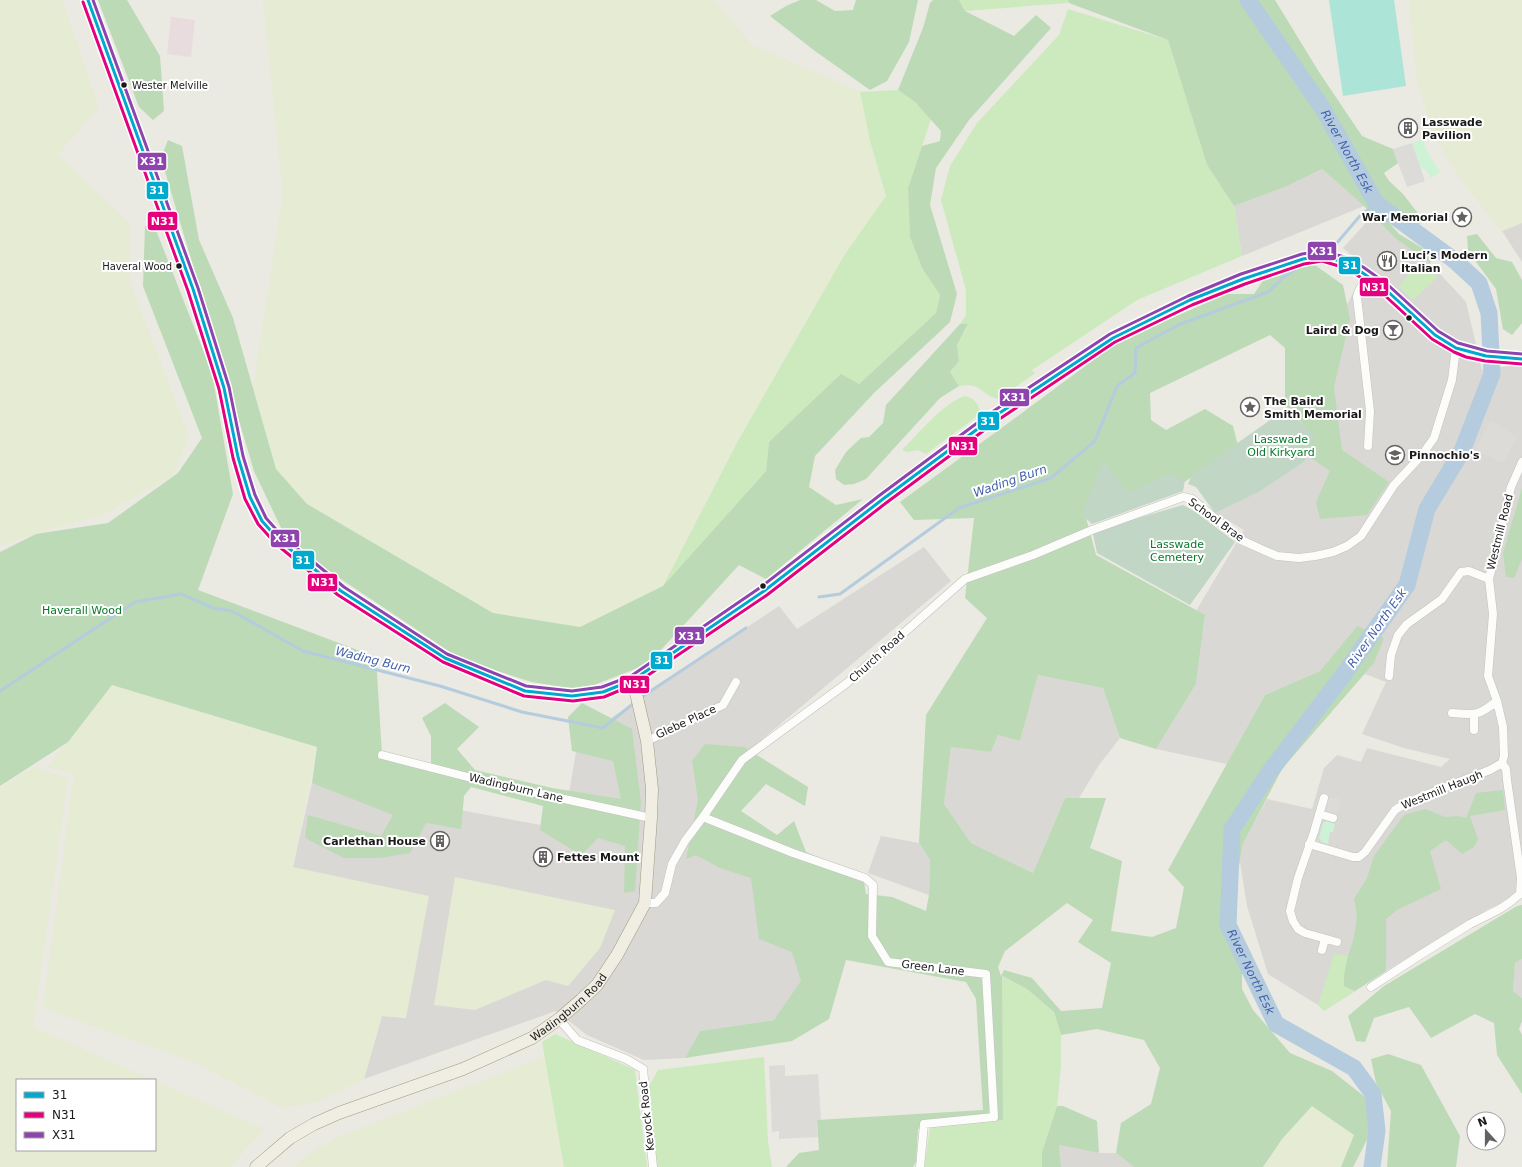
<svg xmlns="http://www.w3.org/2000/svg" width="1522" height="1167" viewBox="0 0 1522 1167" font-family="'DejaVu Sans',sans-serif">
<style>
.residential{fill:#d9d8d4}
.industrial{fill:#e8dcdf}
.farmland{fill:#e6ebd4}
.grass{fill:#cdeabf}
.forest{fill:#bcdab6;fill-rule:evenodd}
.cemetery{fill:#c1d6c5}
.park{fill:#cef2d6}
.pitch{fill:#ace4d8}
.parking{fill:#dcdbd8}
.lines{fill:none;stroke-linecap:round;stroke-linejoin:round}
.stream{stroke:#b4ccde;stroke-width:3}
.river{stroke:#b4ccde;stroke-width:17}
.street-casing{stroke:#c2c1be;stroke-width:9}
.secondary-casing{stroke:#8c937a;stroke-width:12}
.primary-casing{stroke:#9f9b80;stroke-width:13}
.street{stroke:#fcfcfb;stroke-width:8}
.secondary{stroke:#eff2e8;stroke-width:11}
.primary{stroke:#f0ede2;stroke-width:12}
.bus-1-casing{stroke:#fff;stroke-width:6}
.bus-2-casing{stroke:#fff;stroke-width:6}
.bus-3-casing{stroke:#fff;stroke-width:6}
.bus-1{stroke:#00a9ce;stroke-width:3}
.bus-2{stroke:#e5007d;stroke-width:3}
.bus-3{stroke:#8e44ad;stroke-width:3}
.bus-dot{fill:#1a1a1a;stroke:#fff;stroke-width:1.5}
.labels{text-anchor:middle;dominant-baseline:central;stroke-width:4;stroke-linejoin:round;paint-order:stroke}
.bus-label{font-size:10px;fill:#1a1a1a;stroke:#fff;text-anchor:start}
.poi-label{font-size:11px;font-weight:bold;fill:#1a1a1a;stroke:#fff;text-anchor:start}
.park-label{font-size:11px;fill:#08792b;stroke:#fff}
.street-label{font-size:11px;fill:#1a1a1a;stroke:#fff}
.water-label{font-size:12px;font-style:italic;fill:#4562ac;stroke:#fff}
.line-badge{stroke:#fff;stroke-width:1.5}
.badge-label{font-size:11px;text-anchor:middle;font-weight:bold;fill:#fff}
</style>
<rect width="100%" height="100%" fill="#eae9e2"/>
<path class="residential" d="M1322,169L1364,206L1242,256L1234,206L1285,187Z
M1373,215L1396,239L1430,263L1466,302L1482,370L1522,364V896L1488,909L1386,971L1324,1011L1318,1005L1268,974L1247,906L1240,862L1243,844L1267,799L1312,809L1324,768L1337,755L1361,762L1367,748L1441,767L1450,759L1404,748L1362,734L1386,682L1365,674L1374,662L1357,626L1320,671L1265,695L1227,764L1156,749L1196,684L1205,616L1196,611L1244,530L1215,513L1259,492L1304,462L1340,319L1366,267L1343,248Z
M1522,223V262L1502,231Z
M924,547L951,581L704,788L782,881L827,990L774,1020L700,1031L685,1058L644,1060L587,1035L556,1011L364,1079L382,1016L406,1018L293,867L312,783L563,829L578,740L779,606L797,629Z
M1038,675L1103,688L1120,738L1099,765L1079,798H1065L1033,873L971,843L944,804L951,747L991,752L998,735L1020,741Z
M881,836L919,843L930,860L929,895L868,873Z
M1522,959V998L1513,991L1515,963Z
M1059,1145L1099,1153H1116L1134,1167H1061Z"/>
<path class="industrial" d="M171,17L195,20L191,57L167,54Z"/>
<path class="farmland" d="M0,0H62L99,108L58,154L130,224V282L189,437L173,475L99,517L45,530L0,546Z
M263,0H714L752,45L860,92L870,141L886,196L845,254L739,439L663,586L580,627L493,613L307,504L276,469L253,389L283,193Z
M1411,0H1522V223L1502,231L1470,192L1448,160L1430,125L1417,79L1409,6Z
M112,685L317,747L293,867L429,896L406,1018L382,1016L364,1079L320,1101L282,1108L194,1062L43,1008L74,774L47,767Z
M33,767L68,778L33,1027L153,1080H17V1150H155V1081L264,1129L230,1167H0V788Z
M455,877L615,910L600,948L568,986L546,980L475,1010L434,1005Z
M546,1056L564,1167H293L305,1156L336,1138Z
M1312,1106L1354,1135L1341,1167H1263L1282,1139Z"/>
<path class="grass" d="M959,0H1068L1069,3L965,11Z
M1068,9L1168,40L1207,165L1234,206L1242,256L1137,300L1032,370L1035,373L999,399C980,396 984,382 959,386L950,372L959,361L957,345L968,325L960,324L966,315V290L941,200L950,166L977,123L1059,35Z
M898,90L915,102L931,119L908,188L910,237L922,268L940,295L936,313L859,384L769,442L766,471L663,586L739,439L845,254L886,196L870,141L860,92Z
M1418,262L1438,277L1413,300L1399,287Z
M965,396C974,398 978,403 980,412L976,417L926,454L918,450L907,452L902,450C918,434 943,403 965,396Z
M1334,954L1349,956L1344,976V986L1355,991L1324,1011L1318,1005Z
M1001,976L1027,989L1054,1012L1061,1035V1066L1057,1106L1042,1152V1167H924L930,1128L1003,1120Z
M555,1034L635,1070L647,1167H564L542,1042Z
M764,1057L768,1141L772,1167H657L649,1086L658,1070Z"/>
<path class="forest" d="M98,0H127L160,56L164,111L153,120L139,107Z
M800,0H816L835,11L853,10L856,0H918L909,42L887,81L870,90L815,51L770,16L786,6Z
M933,0H959L965,11L1014,36L1036,15L1051,28L969,120L936,168L930,205L957,294L950,322L874,393L815,456L809,487L836,505L863,499L766,579L739,565L648,664L581,690L532,682L462,660L323,567L283,532L254,471L161,158L168,140L182,146L199,240L233,318L276,469L307,504L493,613L580,627L663,586L766,471L769,442L841,374L859,384L936,313L940,295L922,268L910,237L908,188L922,146L940,141L941,131L915,102L898,90L923,28L930,3Z
M1068,0H1241L1315,106L1364,195L1399,234L1434,255L1430,263L1396,239L1364,206L1322,169L1285,187L1234,206L1207,165L1168,40L1069,3Z
M1257,0H1275L1319,72L1362,136L1393,149L1398,163L1384,173L1389,181L1403,194L1424,221L1418,225L1382,198L1326,105Z
M154,225L212,373L233,494L198,590L376,657L382,755L431,765V736L422,718L445,703L479,727L457,749L475,770L552,788L621,799L613,761L572,751L568,717L582,703L632,729L641,802L635,891L624,893L625,846L598,838L581,855L540,830L543,806L471,787L464,796L461,829L426,823L410,853L380,858H344L305,838L308,815L381,836L393,815L312,783L317,747L112,685L68,742L0,786V552L36,534L108,523L178,473L202,438L143,286L145,226Z
M1477,234L1496,258L1512,262L1522,280V323L1512,335L1503,329L1496,289L1468,251L1467,236Z
M1312,263L1343,285L1350,319L1334,387L1342,450L1389,482L1367,515L1320,519L1316,502L1330,471L1308,456L1312,434L1285,405V348L1270,335L1150,393L1151,420L1166,430L1205,409L1233,426L1238,446L1177,487L1085,514L1096,555L1205,615L1196,684L1156,749L1120,738L1103,688L1038,675L1020,741L998,735L991,752L951,747L944,804L971,843L1033,873L1065,798H1106L1090,848L1122,861L1111,931L1152,937L1176,928L1184,887L1168,870L1265,695L1320,671L1357,626L1384,638L1374,663L1282,769L1243,844L1226,938L1242,967V989L1253,1010L1290,1053L1332,1071L1365,1097L1371,1132L1353,1167H1341L1354,1135L1312,1106L1282,1139L1263,1167H1134L1116,1153L1121,1123L1151,1104L1160,1068L1144,1040L1097,1029L1061,1035L1054,1012L1027,989L1002,976L1003,1120L918,1129L916,1162L913,1167H786L799,1153L819,1150L817,1120L983,1110L976,999L966,982L846,960L829,1019L792,1041L685,1058L700,1031L774,1020L801,981L792,952L759,939L751,878L720,868L696,855L686,859L698,800L692,761L705,744L744,747L808,787L805,806L766,784L741,811L777,835L794,821L806,852L863,876L866,894L892,897L926,911L929,895L930,860L919,843L926,715L987,618L965,598L974,518L914,520L900,502L1022,413L1119,341L1227,294H1254L1264,279ZM1067,903L1093,920L1078,942L1111,963L1102,1008L1061,1011L1032,978L1004,970L1001,976L998,967L1005,951Z
M960,324H968L957,345L959,361L950,372L959,386L940,398L866,479L854,484L844,485L836,479L835,470L846,452L861,438L869,437L883,423L886,405Z
M1522,488V559L1514,578L1506,577L1503,553Z
M1503,790L1505,810L1470,816L1478,839L1474,847L1462,854L1446,840L1430,851L1441,889L1397,910L1386,919V971L1355,991L1344,986C1342,955 1364,933 1354,899L1367,878L1374,856L1404,815L1425,809L1445,817L1457,816L1466,818L1476,793Z
M1522,905V959L1515,963L1513,991L1522,998V1021L1519,1029L1522,1035V1094L1497,1055L1494,1023L1475,1014L1431,1038L1409,1007L1374,1018L1365,1042L1356,1041L1348,1016L1384,986L1517,906Z
M1388,1054L1421,1065L1460,1136L1456,1167H1387L1391,1111L1376,1083L1371,1059Z
M1057,1106H1063L1097,1121L1099,1153L1059,1145L1061,1167H1042V1152Z"/>
<path class="cemetery" d="M1286,409L1315,435L1304,462L1259,492L1215,513L1196,487L1188,484L1192,475Z
M1103,461L1128,493L1168,474L1185,480L1183,491L1092,524L1082,515Z
M1183,505L1196,512L1235,542L1190,605L1097,553L1093,534L1114,525Z"/>
<path class="park" d="M1423,139L1427,151L1440,172L1431,178L1426,170L1420,167L1412,143Z
M1326,821L1335,824L1333,832H1330L1328,844L1322,842L1319,838L1323,823Z"/>
<path class="pitch" d="M1329,0H1394L1406,86L1343,96Z"/>
<path class="parking" d="M1412,143L1425,181L1407,187L1393,149Z
M1492,421L1517,437L1503,463L1474,450Z
M1328,797L1341,799L1337,814L1329,812L1326,807Z
M785,1065V1076L818,1074L821,1120H817L818,1137L779,1139V1131L772,1132L769,1066Z"/>
<g class="lines">
<path class="stream" d="M1322,253L1336,244L1359,217L1376,203
M819,597L840,594L959,508L1051,478L1095,441L1117,386L1135,373L1136,348L1178,325L1268,292L1284,277L1307,262
M0,691L135,602L181,594L213,608L232,611L303,651L440,686L522,712L603,728L634,703
M640,698L746,628"/>
<path class="river" id="s1" d="M1248,0L1323,109L1376,203L1454,260L1479,283L1489,313L1492,374L1462,451L1427,509L1407,585L1344,674L1271,770L1232,829L1228,925L1276,1024L1354,1068L1373,1094L1377,1131L1372,1167"/>
<defs>
<path id="street" d="M1368,446L1370,411L1357,297C1358,289 1364,283 1368,276
M1389,676L1391,655L1398,635L1407,624L1442,599L1461,572L1469,571L1489,579
M1452,713C1476,715 1478,716 1497,701
M1474,730V715
M647,741L723,705L736,682
M382,755L487,782L651,818
M1324,798L1314,832L1298,878L1290,911L1293,921L1298,929L1305,933L1337,942
M1319,814L1333,818
M703,817L793,853L865,878L873,885L872,936L888,962L986,974L994,1117L924,1124L920,1167
M1309,844L1353,857H1359L1365,852L1395,810L1403,805L1428,794L1490,770L1502,763
M645,903H656L665,893L672,864L685,841L703,817L742,760L847,683L965,579L1033,555L1092,530L1183,497L1192,499L1241,540L1277,556L1299,558L1315,556L1333,552L1347,546L1361,536L1394,485L1422,455L1434,438L1452,380L1456,348
M1322,950L1325,939
M1371,987C1404,965 1437,944 1470,924C1489,914 1504,909 1520,894L1521,878L1507,780L1506,769L1502,763L1504,756L1503,727L1497,701L1488,676L1493,614L1489,579L1511,487L1522,462
M559,1019L577,1040L626,1059L643,1069L653,1167"/>
<path id="secondary" d="M88,0L193,289L224,388L238,457L250,497L262,521L279,540L341,591L445,658L525,691L572,696L603,692L633,680"/>
<g id="primary">
<path id="s2" d="M256,1167L290,1138L314,1124L339,1113L463,1069L532,1038L559,1019L581,1000L597,985L617,955L645,903L651,818L652,789L647,741L633,680C678,650 725,621 768,588C860,518 950,446 1047,382C1069,368 1090,352 1113,339C1125,332 1138,326 1151,320C1185,303 1220,287 1257,275C1275,268 1303,255 1322,256C1373,260 1411,324 1455,348C1474,358 1501,358 1522,359"/>
</g>
</defs>
<use href="#street" class="street-casing"/>
<use href="#secondary" class="secondary-casing"/>
<use href="#primary" class="primary-casing"/>
<use href="#street" class="street"/>
<use href="#secondary" class="secondary"/>
<use href="#primary" class="primary"/>
<defs>
<path id="bus-1" d="M88,0L193,289L224,388L238,457L250,497L262,521L279,540L341,591L445,658L525,691L572,696L603,692L633,680L764,591L883,499L995,416L1113,338L1190,300L1243,279L1303,259L1322,256L1344,262L1360,271L1384,288L1435,335L1456,348L1486,356L1522,359"/>
<path id="bus-2" d="M83,2L188,291L219,389L233,458L245,499L258,524L276,544L338,595L443,662L524,696L573,701L604,697L635,684L767,595L886,503L998,420L1115,342L1192,305L1245,284L1304,264L1322,261L1342,267L1357,275L1381,292L1432,339L1454,352L1466,357L1485,361L1522,364"/>
<path id="bus-3" d="M93,0L198,288L229,387L243,456L255,495L266,518L282,536L344,587L447,654L526,686L572,691L602,687L631,676L761,587L880,495L992,412L1110,334L1188,296L1241,274L1302,254L1322,251L1345,257L1363,267L1387,284L1438,331L1458,343L1487,351L1522,354"/>
</defs>
<use href="#bus-1" class="bus-1-casing"/>
<use href="#bus-2" class="bus-2-casing"/>
<use href="#bus-3" class="bus-3-casing"/>
<use href="#bus-1" class="bus-1"/>
<use href="#bus-2" class="bus-2"/>
<use href="#bus-3" class="bus-3"/>
</g>
<defs>
<symbol id="building-ring" viewBox="-11 -11 22 22"><circle r="9.5" fill="#fff" stroke="#636260" stroke-width="1.5"/><path d="M-4-6H4V6H1V3H-1V6H-4ZM-2.5-4.3h1.7v1.8h-1.7ZM.8-4.3h1.7v1.8H.8ZM-2.5-1h1.7V.8h-1.7ZM.8-1h1.7V.8H.8Z" fill="#636260"/></symbol>
<symbol id="sight-ring" viewBox="-11 -11 22 22"><circle r="9.5" fill="#fff" stroke="#636260" stroke-width="1.5"/><path d="M0-6L1.8-2.2L6-1.7L2.9 1.2L3.7 5.4L0 3.3L-3.7 5.4L-2.9 1.2L-6-1.7L-1.8-2.2Z" fill="#636260"/></symbol>
<symbol id="restaurant-ring" viewBox="-11 -11 22 22"><circle r="9.5" fill="#fff" stroke="#636260" stroke-width="1.5"/><path d="M-5-6h1v4h1v-4h1v4h1v-4h1v5L-1.5 .5V6h-2V.5L-5-1ZM5-6V6H3V1.5H1.5Q1.5-4 5-6Z" fill="#636260"/></symbol>
<symbol id="bar-ring" viewBox="-11 -11 22 22"><circle r="9.5" fill="#fff" stroke="#636260" stroke-width="1.5"/><path d="M-6-5H6L.8 .8V4.5H3.5V6h-7V4.5H-.8V.8Z" fill="#636260"/></symbol>
<symbol id="school-ring" viewBox="-11 -11 22 22"><circle r="9.5" fill="#fff" stroke="#636260" stroke-width="1.5"/><path d="M0-5L7-2L0 1L-7-2ZM-4 1L0 2.5L4 1V4Q0 6-4 4Z" fill="#636260"/></symbol>
</defs>
<g fill-rule="evenodd">
<use href="#building-ring" x="1397" y="117" width="22" height="22"/>
<use href="#sight-ring" x="1451" y="206" width="22" height="22"/>
<use href="#restaurant-ring" x="1376" y="250" width="22" height="22"/>
<use href="#bar-ring" x="1382" y="319" width="22" height="22"/>
<use href="#sight-ring" x="1239" y="396" width="22" height="22"/>
<use href="#school-ring" x="1384" y="444" width="22" height="22"/>
<use href="#building-ring" x="429" y="830" width="22" height="22"/>
<use href="#building-ring" x="532" y="846" width="22" height="22"/>
</g>
<g class="bus-dot">
<circle cx="124" cy="85" r="3.5"/>
<circle cx="179" cy="266" r="3.5"/>
<circle cx="1409" cy="318" r="3.5"/>
<circle cx="763" cy="586" r="3.5"/>
</g>
<g class="labels">
<g class="bus-label">
<text x="132" y="85">Wester Melville</text>
<text x="172" y="266" text-anchor="end">Haveral Wood</text>
</g>
<g class="poi-label">
<text x="1422" y="122">Lasswade<tspan x="1422" dy="13">Pavilion</tspan></text>
<text x="1448" y="217" text-anchor="end">War Memorial</text>
<text x="1401" y="255">Luci’s Modern<tspan x="1401" dy="13">Italian</tspan></text>
<text x="1379" y="330" text-anchor="end">Laird &amp; Dog</text>
<text x="1264" y="401">The Baird<tspan x="1264" dy="13">Smith Memorial</tspan></text>
<text x="1409" y="455">Pinnochio's</text>
<text x="426" y="841" text-anchor="end">Carlethan House</text>
<text x="557" y="857">Fettes Mount</text>
</g>
<g class="park-label">
<text x="1281" y="439">Lasswade<tspan x="1281" dy="13">Old Kirkyard</tspan></text>
<text x="1177" y="544">Lasswade<tspan x="1177" dy="13">Cemetery</tspan></text>
<text x="82" y="610">Haverall Wood</text>
</g>
<g class="street-label">
<text transform="translate(1216 520) rotate(36)">School Brae</text>
<text transform="translate(1500 532) rotate(-76)">Westmill Road</text>
<text transform="translate(877 657) rotate(-42)">Church Road</text>
<text transform="translate(686 722) rotate(-25)">Glebe Place</text>
<text transform="translate(516 788) rotate(13)">Wadingburn Lane</text>
<text transform="translate(1442 790) rotate(-22)">Westmill Haugh</text>
<text transform="translate(933 968) rotate(7)">Green Lane</text>
<text stroke="none"><textPath href="#s2" startOffset="355">Wadingburn Road</textPath></text>
<text transform="translate(647 1116) rotate(-96)">Kevock Road</text>
</g>
<g class="water-label">
<text stroke="none"><textPath href="#s1" startOffset="181">River North Esk</textPath></text>
<text transform="translate(1010 481) rotate(-19)">Wading Burn</text>
<text transform="translate(1377 628) rotate(-55)">River North Esk</text>
<text transform="translate(373 660) rotate(14)">Wading Burn</text>
<text stroke="none"><textPath href="#s1" startOffset="1141">River North Esk</textPath></text>
</g>
</g>
<g class="line-badge">
<rect x="137" y="152" width="30" height="19" rx="4" fill="#8e44ad"/>
<rect x="146" y="181" width="23" height="19" rx="4" fill="#00a9ce"/>
<rect x="147" y="211" width="31" height="20" rx="4" fill="#e5007d"/>
<rect x="1307" y="241" width="30" height="20" rx="4" fill="#8e44ad"/>
<rect x="1338" y="256" width="23" height="19" rx="4" fill="#00a9ce"/>
<rect x="1359" y="277" width="30" height="20" rx="4" fill="#e5007d"/>
<rect x="999" y="388" width="31" height="19" rx="4" fill="#8e44ad"/>
<rect x="977" y="411" width="23" height="20" rx="4" fill="#00a9ce"/>
<rect x="948" y="436" width="30" height="20" rx="4" fill="#e5007d"/>
<rect x="270" y="529" width="30" height="19" rx="4" fill="#8e44ad"/>
<rect x="292" y="550" width="23" height="20" rx="4" fill="#00a9ce"/>
<rect x="307" y="573" width="31" height="19" rx="4" fill="#e5007d"/>
<rect x="674" y="626" width="31" height="19" rx="4" fill="#8e44ad"/>
<rect x="650" y="651" width="23" height="19" rx="4" fill="#00a9ce"/>
<rect x="619" y="675" width="31" height="19" rx="4" fill="#e5007d"/>
</g>
<g class="badge-label">
<text x="152" y="165">X31</text>
<text x="157" y="194">31</text>
<text x="163" y="225">N31</text>
<text x="1322" y="255">X31</text>
<text x="1350" y="269">31</text>
<text x="1374" y="291">N31</text>
<text x="1014" y="401">X31</text>
<text x="988" y="425">31</text>
<text x="963" y="450">N31</text>
<text x="285" y="542">X31</text>
<text x="303" y="564">31</text>
<text x="323" y="586">N31</text>
<text x="690" y="640">X31</text>
<text x="662" y="664">31</text>
<text x="635" y="688">N31</text>
</g>
<rect x="16" y="1079" width="140" height="72" fill="#ffffff" stroke="#a3a3a3"/>
<rect x="24" y="1092" width="20" height="6" fill="#00a9ce" stroke="#a3a3a3"/>
<text x="52" y="1099" font-size="12" fill="#1a1a1a">31</text>
<rect x="24" y="1112" width="20" height="6" fill="#e5007d" stroke="#a3a3a3"/>
<text x="52" y="1119" font-size="12" fill="#1a1a1a">N31</text>
<rect x="24" y="1132" width="20" height="6" fill="#8e44ad" stroke="#a3a3a3"/>
<text x="52" y="1139" font-size="12" fill="#1a1a1a">X31</text>
<g transform="translate(1486 1131) rotate(339)"><circle r="19" fill="#ffffff" stroke="#a3a3a3"/>
<path d="M0-3L7 15L0 10L-7 15Z" fill="#636260"/>
<text y="-6" font-size="11" font-weight="bold" text-anchor="middle" fill="#1a1a1a">N</text>
</g>
</svg>
